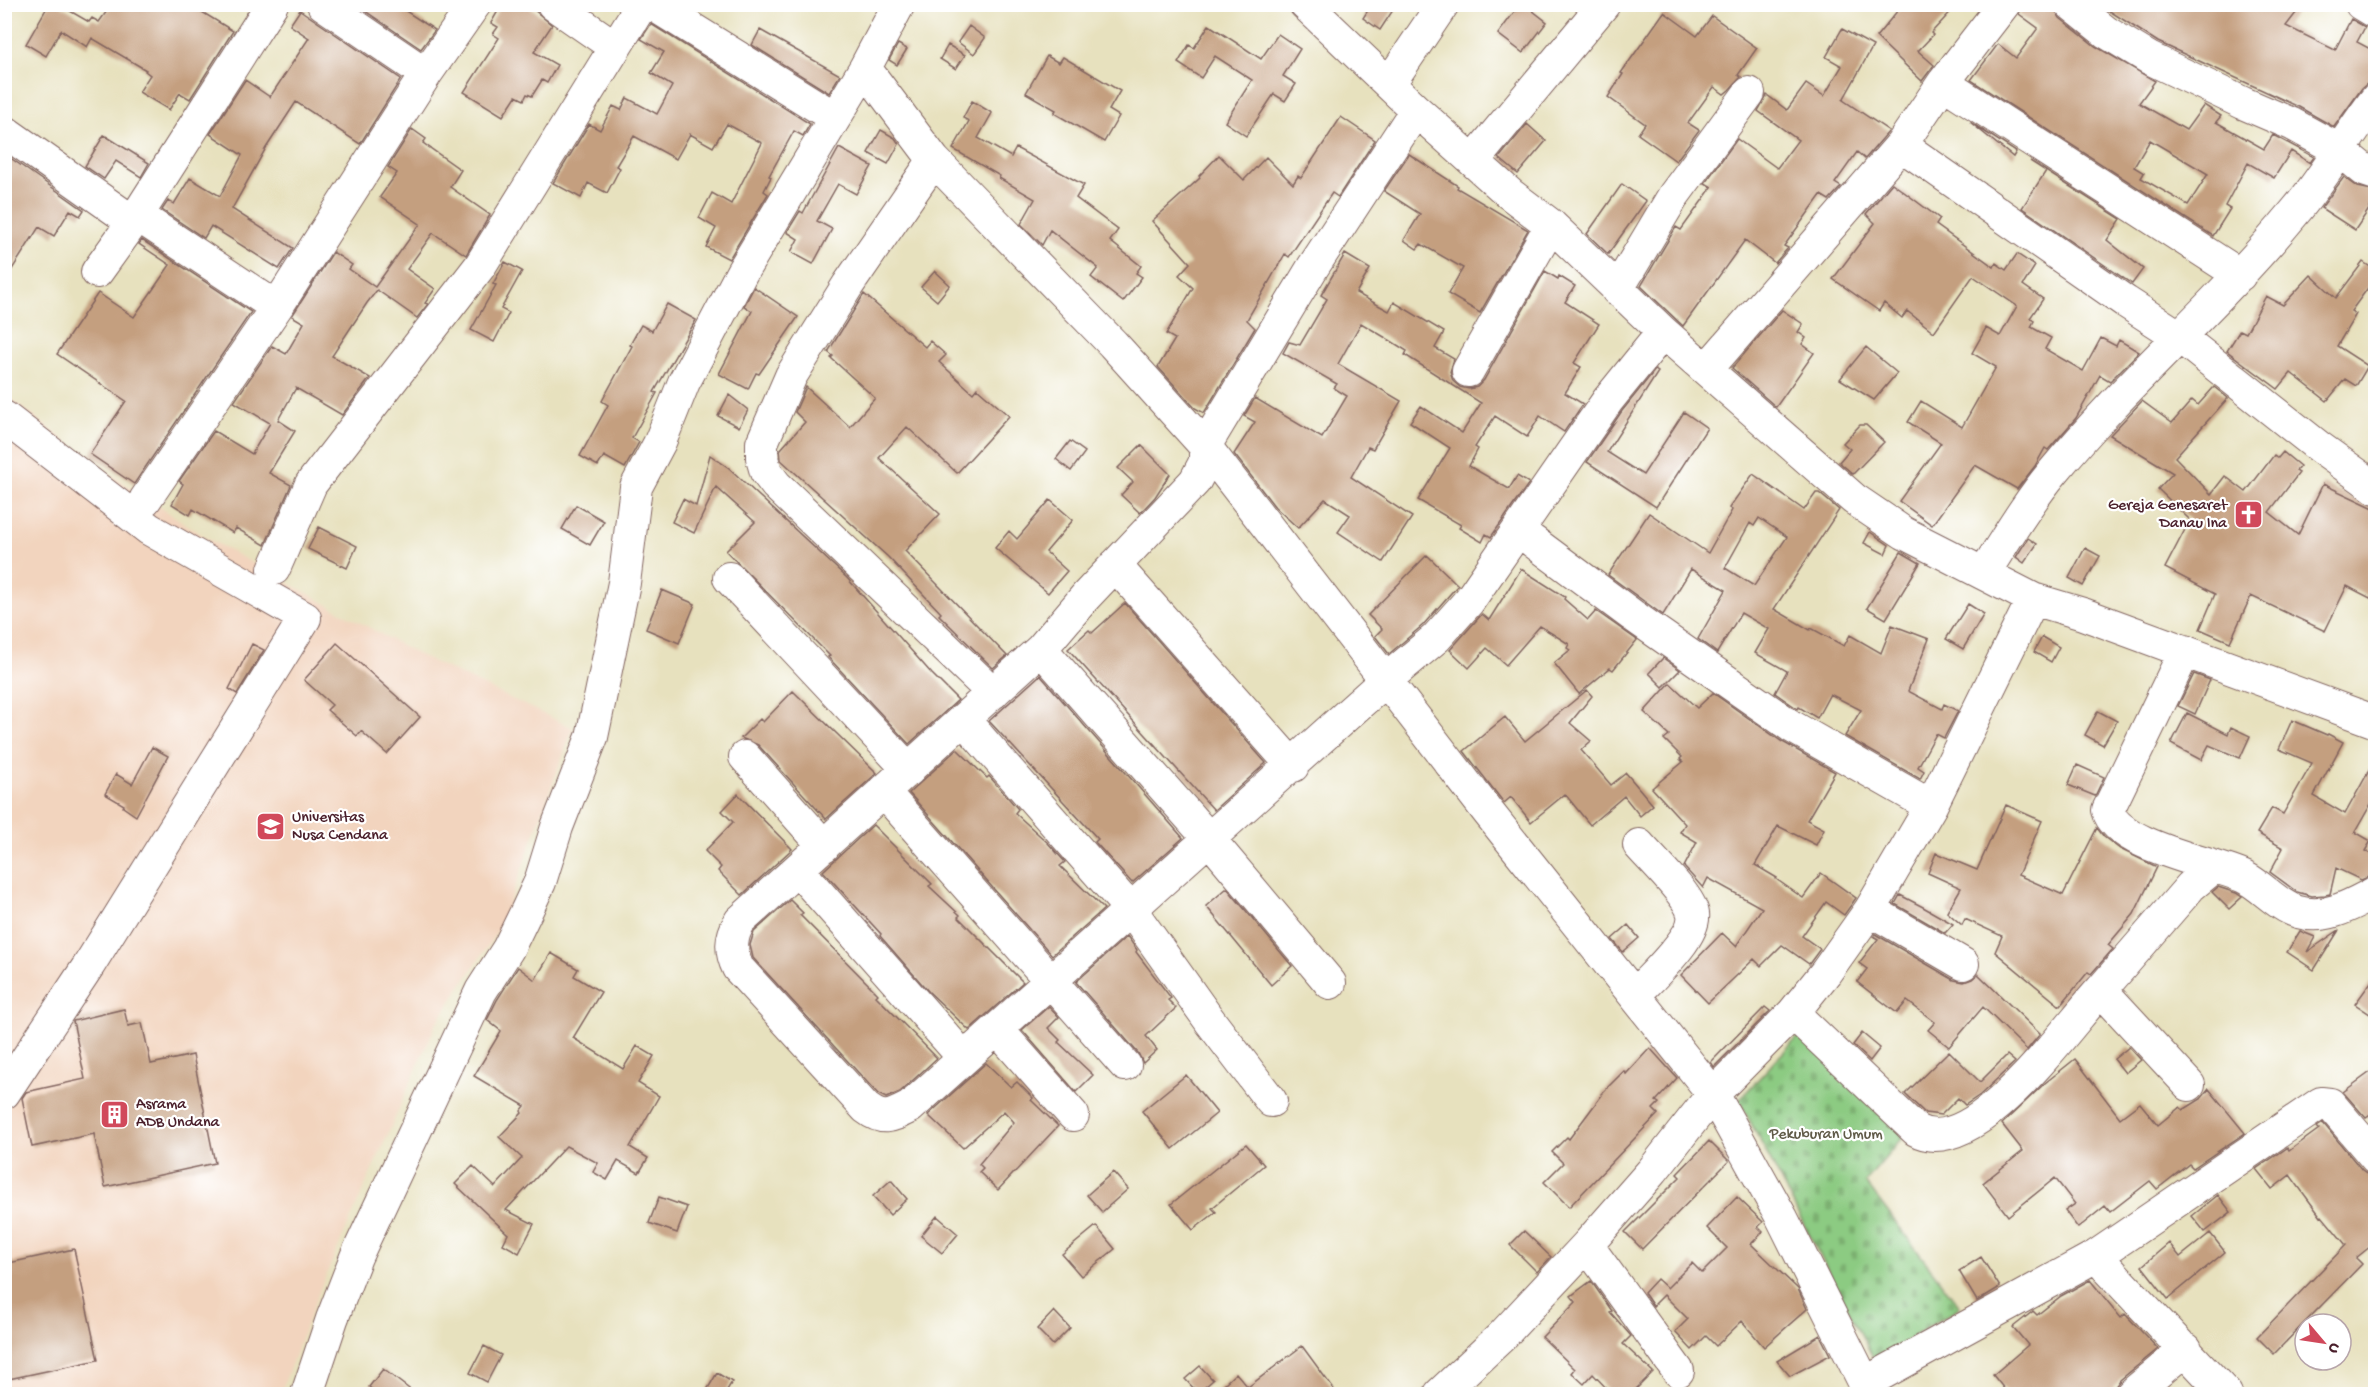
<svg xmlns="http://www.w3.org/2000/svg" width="2380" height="1399" viewBox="0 0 2380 1399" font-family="'Gochi Hand',sans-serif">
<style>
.built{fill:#f2d4be}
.cemetery{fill:url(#cemetery-stones);stroke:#6b7556;stroke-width:1.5}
.building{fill:#c49f7f;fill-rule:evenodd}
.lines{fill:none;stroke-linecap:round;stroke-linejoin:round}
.minor-casing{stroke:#81635e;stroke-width:34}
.minor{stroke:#fff;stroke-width:32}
.labels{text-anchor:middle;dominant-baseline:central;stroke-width:4.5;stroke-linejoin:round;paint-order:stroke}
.poi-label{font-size:16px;fill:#4a1f2b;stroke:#fff;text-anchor:start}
.park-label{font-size:16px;fill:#615b49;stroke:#fff}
</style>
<defs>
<pattern id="cemetery-stones" width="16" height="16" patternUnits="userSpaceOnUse" patternTransform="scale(1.5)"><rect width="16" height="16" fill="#8ccb82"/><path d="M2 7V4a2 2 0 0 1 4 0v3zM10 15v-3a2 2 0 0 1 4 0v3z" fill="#7aae70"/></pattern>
</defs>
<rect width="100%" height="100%" fill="#fff"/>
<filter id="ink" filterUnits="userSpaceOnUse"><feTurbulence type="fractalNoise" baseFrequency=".0167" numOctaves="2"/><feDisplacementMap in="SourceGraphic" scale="12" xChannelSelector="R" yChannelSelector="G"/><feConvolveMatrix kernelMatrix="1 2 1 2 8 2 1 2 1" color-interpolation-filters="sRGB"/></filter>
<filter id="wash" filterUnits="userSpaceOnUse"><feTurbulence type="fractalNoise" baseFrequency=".008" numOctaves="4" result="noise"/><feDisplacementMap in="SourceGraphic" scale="24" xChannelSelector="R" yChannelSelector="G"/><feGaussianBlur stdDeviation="1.35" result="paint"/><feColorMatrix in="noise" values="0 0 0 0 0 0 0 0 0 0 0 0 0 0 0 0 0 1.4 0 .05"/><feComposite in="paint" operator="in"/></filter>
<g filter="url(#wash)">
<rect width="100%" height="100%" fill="#e7e1be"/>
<path class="built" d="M4,393L96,465L207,538L419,655L573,728L501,926L436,1024L320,1289L280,1394H5Z"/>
<path class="cemetery" d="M1803,1031L1909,1130L1865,1182L1960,1307L1875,1361L1739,1100Z"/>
<g id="blocks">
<path class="building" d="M49,4H58L89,22L92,18L99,22L112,4H189L233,31L190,99L180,93L169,110L139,92L150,75L145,71L146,70L92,38L87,47L61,30L46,56L26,44Z
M363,4H395L435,30L421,49L361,8Z
M502,4H527L552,25L534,52L557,65L547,83L542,80L532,96L527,94L524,100L516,96L503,116L464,92L499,38L493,34L498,27L491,23Z
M1372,4H1397L1380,30L1363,18Z
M1520,4H1524L1547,22L1523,53L1498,34Z
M1903,4H1958L1931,33L1933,35L1918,51L1934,65L1922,81L1876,37Z
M2022,4H2052L2060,18L2095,46L2155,81L2139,103L2186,130L2204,105L2221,116L2216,122L2264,149L2273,135L2314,157L2310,163L2291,151L2274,178L2248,163L2225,206L2230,209L2213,236L1971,80L1998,44L2016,58L2038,28L2019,14ZM2150,140L2208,174L2188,205L2141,178L2144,173L2134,167Z
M2112,4H2303L2286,26L2335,50L2351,19L2365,27L2357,42L2376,52V70L2368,83L2362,88L2334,127L2299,107L2158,42L2108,10Z
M300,10L401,79L360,144L296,102L266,148L232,209L293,248L279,269L211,226L204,238L162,210L168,201L174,204L190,178L220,196L242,155L210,134L245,80L270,97L309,38L290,25Z
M1664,12L1697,36L1712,16L1757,48L1738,75L1741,77L1729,90L1724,94L1714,87L1688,123L1699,130L1676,161L1638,134L1645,124L1608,97L1623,74L1621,73Z
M651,24L810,124L803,136L794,131L769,176L771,177L764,191L768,194L729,259L706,247L716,228L699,218L712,193L731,204L762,143L727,124L713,147L690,134L676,159L634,136L616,166L620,168L607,193L588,183L581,198L553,183L589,124L600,130L613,106L621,110L627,98L657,114L672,86L651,73L664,52L641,39Z
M1209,25L1261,59L1278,34L1300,49L1283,76L1296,84L1285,101L1274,94L1246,136L1225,122L1252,80L1215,56L1201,78L1178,63L1189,45L1194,48Z
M969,26L985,38L974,54L958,42Z
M1842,29L1873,46L1843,100L1889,131L1865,159L1857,152L1835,183L1841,187L1829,200L1821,195L1784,246L1788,248L1775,263L1745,240L1683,326L1641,286L1676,227L1681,230L1712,187L1705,183L1737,139L1777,168L1798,140L1758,111L1767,95L1787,110L1806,84L1824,96L1842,66L1826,57Z
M760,30L840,75L829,93L752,45Z
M898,44L907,49L897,65L889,60Z
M948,45L965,55L956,69L940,59Z
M1047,56L1059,63L1063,57L1120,91L1109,110L1119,116L1104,142L1054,113L1056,110L1026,93Z
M972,101L992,113L978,138L1011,157L1016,148L1084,185L1076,198L1118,230L1110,241L1141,266L1136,273L1142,277L1123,302L1091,277L1098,268L1050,230L1042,245L1021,224L1035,199L999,178L1000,176L953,149L969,121L963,118Z
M1341,117L1375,140L1338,197L1332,193L1289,257L1285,254L1247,320L1255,328L1204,413L1195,408L1158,367L1175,339L1166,334L1193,288L1179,275L1190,263L1152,221L1200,178L1199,176L1219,155L1244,180L1266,157L1293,184L1298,176L1301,178Z
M1970,122L2016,152L2013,157Z
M1527,124L1546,141L1518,174L1499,158Z
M412,129L426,139L423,143L461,170L450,187L490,215L466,255L433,233L407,269L435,289L425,303L428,304L417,318L377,290L367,303L332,356L370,378L342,415L296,388L278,420L295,431L269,473L291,485L265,545L236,528L233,533L193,509L190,515L172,504L183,484L179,481L214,431L252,454L270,423L234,402L272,346L286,354L304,323L292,316L333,252L352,265L349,269L375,287L420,224L380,197L397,173L388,167Z
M881,130L895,138L899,144L888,164L868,153Z
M104,135L149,163L141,177L116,161L104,179L85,166Z
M839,148L872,166L856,194L838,184L817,221L832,229L813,264L791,252L798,239L787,232L800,211L803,213Z
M1409,154L1458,186L1457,188L1528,230L1480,313L1448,294L1463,268L1421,244L1417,249L1404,240L1420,214L1384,191Z
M9,157L84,210L80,216L70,210L54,236L39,227L4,282V164Z
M2030,161L2121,219L2107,240L2143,269L2132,284L2022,208L2046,171Z
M2344,177L2358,187L2376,191V199L2355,230L2321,208Z
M1892,183L1940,219L1936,225L1994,267L1996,263L2006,270L2017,254L2035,266L2023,285L2043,299L2030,318L2034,321L2031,327L2051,338L2045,349L2083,371L2101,338L2116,346L2119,340L2139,352L2110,381L2100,375L2076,418L2048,450L2045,448L2035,466L2017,489L1975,465L1932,525L1899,501L1941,443L1908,422L1921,401L1962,427L1996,367L1972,353L1986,328L2000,336L2017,306L1973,276L1934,332L1907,311L1902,318L1884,303L1879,311L1833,279L1875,223L1866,214Z
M1622,184L1646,201L1608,254L1587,234Z
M142,240L251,312L134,484L90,454L126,401L57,354L98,293L134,317L170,265L139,244Z
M1345,254L1370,269L1356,293L1389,311L1394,302L1444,332L1435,348L1454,359L1450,372L1453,381L1460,387L1469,389L1477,387L1484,380L1545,271L1558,279L1559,276L1575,286L1565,302L1599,324L1574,363L1581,367L1565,393L1583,404L1564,432L1540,416L1527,437L1495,416L1475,447L1478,449L1469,466L1509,489L1517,476L1529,483L1491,537L1486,534L1482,542L1459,528L1461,525L1418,500L1450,448L1410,422L1421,406L1462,433L1481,403L1405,355L1407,351L1391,341L1361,323L1338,364L1401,401L1373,449L1368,447L1351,477L1412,517L1383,562L1338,532L1350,515L1325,499L1298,528L1275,507L1234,454L1255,422L1244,416L1255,398L1322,438L1347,396L1334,388L1337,384L1283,353L1289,342L1300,345L1327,299L1321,295Z
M505,262L522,271L501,309L509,313L494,342L471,330L496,285L493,284Z
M2363,262L2376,271V277L2351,311L2356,314L2337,346L2368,366L2356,386L2345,379L2327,401L2291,373L2278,389L2227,351L2240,330L2246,333L2266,296L2283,305L2311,275L2336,298Z
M935,271L950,285L937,301L921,287Z
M754,287L798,317L759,374L756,373L748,389L719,374L752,311L744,306Z
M864,294L925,347L930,341L946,355L939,362L973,393L977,388L1009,416L957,473L907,427L879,458L940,514L905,551L1007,656L993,668L939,615L941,613L888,557L781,460L780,450L805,422L795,412L806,387L850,427L875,398L831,358L833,356L828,352Z
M667,304L696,320L654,392L657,393L632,438L639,442L625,468L604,456L598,466L580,456L608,405L602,401L632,346L630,345L641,325L652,331Z
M1782,310L1803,324L1798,332L1806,338L1802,344L1814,353L1776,407L1732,368Z
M1866,347L1897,373L1874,400L1840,379Z
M1655,370L1658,372L1607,452L1643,475L1684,412L1707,428L1656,507L1587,462L1622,411Z
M2214,387L2228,398L2175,457L2211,494L2225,476L2246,492L2274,455L2278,458L2283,452L2300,466L2296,471L2299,473L2269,512L2298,535L2323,484L2376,509V601L2347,586L2325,631L2251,596L2230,642L2200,629L2215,594L2165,568L2190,520L2158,489L2173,473L2110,435L2142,401L2172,423L2192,400L2198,405Z
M729,395L748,410L739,427L718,416Z
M1860,425H1866L1884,442L1853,474L1839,462L1850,449L1843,443Z
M1070,441L1085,452L1071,471L1056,459Z
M1141,445L1170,474L1155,497L1140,513L1121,495L1133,482L1118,468Z
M710,455L729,468L847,578L932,674L958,700L909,744L828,657L830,656L726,551L755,522L716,487L694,533L672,522L683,499L696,506Z
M1753,474L1804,510L1816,493H1819L1839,510L1774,609L1810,630L1811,628L1844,646L1850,635L1881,653L1892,625L1929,639L1908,691L1942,709L1944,704L1958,711L1944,738L1936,734L1918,767L1924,771L1920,779L1845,736L1861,710L1830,694L1817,718L1799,707L1798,709L1775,693L1787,671L1755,653L1769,629L1741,613L1717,653L1698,639L1726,590L1691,569L1663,615L1608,575L1649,513L1708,553L1732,510L1729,508ZM1759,518L1787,537L1754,586L1725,568L1750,523L1754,526Z
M1050,500L1073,520L1046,552L1067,571L1048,593L995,548L1009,531L1017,539Z
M576,505L604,521L590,545L562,529Z
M319,527L357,546L347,568L308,549Z
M1870,532L1889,545L1885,554L1864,543Z
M2028,538L2037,544L2024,563L2016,557Z
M2085,548L2100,556L2083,586L2069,578Z
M1901,552L1920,563L1886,619L1867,608Z
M1427,555L1458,585L1423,625L1389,654L1375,636L1382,629L1368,615Z
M1521,569L1565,597L1564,599L1588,620L1596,611L1637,640L1613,670L1610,668L1579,694L1554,663L1570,650L1567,648L1569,644L1540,626L1506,665L1487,648L1469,668L1450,650L1482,614L1489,620Z
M662,590L695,604L679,643L646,629Z
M1125,603L1266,763L1214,810L1068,649L1089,630L1092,633Z
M1968,604L1984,614L1963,649L1946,639Z
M2042,637L2059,647L2051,662L2034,652Z
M337,643L420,717L387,754L361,731L357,736L327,710L332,705L304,680Z
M252,644L264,650L237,694L229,689Z
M1663,658L1680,670L1663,687L1649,673Z
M2194,674L2210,680L2195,714L2178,706Z
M1040,675L1183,838L1132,883L1095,842L1098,839L989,721Z
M1670,683L1697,708L1713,693L1781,741L1835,772L1807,820L1824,829L1816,845L1778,826L1755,865L1777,878L1776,879L1803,898L1821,873L1856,898L1844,915L1826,902L1802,936L1820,949L1809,964L1782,945L1761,966L1754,959L1708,1003L1681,975L1722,933L1736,946L1762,908L1708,878L1703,888L1684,867L1697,842L1680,832L1685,824L1652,788L1683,762L1680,759L1682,757L1664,739L1669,735L1644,712Z
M1587,690L1592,696L1570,723L1591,741L1581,750L1611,785L1626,773L1653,805L1640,816L1624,796L1590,825L1565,794L1531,822L1511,797L1504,803L1464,751L1505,717L1525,741Z
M793,691L877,773L826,819L758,745L741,738L760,719L763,722Z
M2098,711L2117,721L2103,745L2085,735Z
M2187,713L2228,734L2231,727L2250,736L2240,758L2209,745L2201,760L2171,744Z
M2292,720L2327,735L2328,734L2343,742L2314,796L2345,814L2376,758V795L2355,832L2371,841L2365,851L2376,857V874L2361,880L2336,868L2330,894L2325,895L2312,896L2297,892L2270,872L2283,848L2257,833L2272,808L2283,814L2312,763L2279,749Z
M152,747L168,756L136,816L123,807L124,805L105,794L116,774L132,784Z
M957,749L987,778L989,776L1018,809L1015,813L1048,843L1065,862L1060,866L1104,909L1052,955L909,793Z
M2077,765L2104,777L2095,796L2068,785Z
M738,794L792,849L742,895L718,871L721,867L705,851L733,822L722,811Z
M2006,805L2042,821L2018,875L2063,895L2097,828L2104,837L2120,849L2157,867L2134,914L2108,945L2113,949L2091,974L2088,972L2060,1006L1995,952L2002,936L1965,919L1962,925L1947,912L1961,888L1928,873L1936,853L1977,870Z
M873,825L932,884L929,886L960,915L958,917L1023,982L969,1030L929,992L880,936L881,934L823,871Z
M2218,887L2236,893L2242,897L2229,909L2212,892Z
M1227,888L1292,966L1271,985L1206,906Z
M1900,895L1923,907L1953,924L1945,933L1895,904Z
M790,900L803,913L800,915L878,994L876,996L937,1058L900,1092L886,1098L878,1094L753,958L750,945L754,932Z
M1628,925L1639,938L1623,952L1612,939Z
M2339,930L2314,970L2287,952L2300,931L2315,937L2307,952Z
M1875,934L1954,980L1964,982L1972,979L1978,974L2040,1034L2027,1050L1983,1007L1949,1047L1928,1030L1935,1022L1907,1001L1897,1013L1857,982L1867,969L1859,963L1878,939L1873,936Z
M1127,936L1137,950L1136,952L1171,998L1168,1000L1176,1008L1146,1036L1157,1050L1143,1063L1138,1053L1076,982Z
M551,953L578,969L574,976L601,992L573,1038L623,1069L637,1046L654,1056L638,1083L659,1096L630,1147L648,1158L639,1173L618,1161L607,1180L593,1172L598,1163L566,1146L506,1210L534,1224L519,1253L503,1244L508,1234L455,1184L473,1166L495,1187L522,1158L499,1137L522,1113L521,1111L525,1106L474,1076L501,1031L487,1020L497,1000L518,967L535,980Z
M2376,975V1018L2355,1004Z
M1049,1006L1059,1017L1048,1028L1060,1040L1058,1042L1093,1075L1076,1092L1022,1030Z
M1765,1007L1770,1011L1714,1067L1711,1062Z
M124,1009L128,1026L142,1023L151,1064L193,1055L215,1163L105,1187L94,1134L32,1147L22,1098L26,1092L85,1079L73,1021Z
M1862,1033L1880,1048L1870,1061L1853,1045Z
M2129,1047L2141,1060L2125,1073L2114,1059Z
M1650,1048L1677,1078L1656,1101L1659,1103L1653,1109L1658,1114L1569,1207L1544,1182L1563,1163L1552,1152L1567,1137L1569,1139L1602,1095L1601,1094L1624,1071L1626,1074Z
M1949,1051L1980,1082L2007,1055L2015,1062L1980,1095L1965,1105L1958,1098L1941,1115L1925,1113L1905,1094Z
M2075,1059L2120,1118L2140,1103L2158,1125L2180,1107L2183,1110L2201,1099L2209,1089L2245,1133L2193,1168L2189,1164L2157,1189L2150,1181L2110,1212L2105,1206L2078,1228L2065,1211L2075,1204L2055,1178L2008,1216L1983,1183L2023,1151L2002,1124L2045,1083Z
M986,1063L1011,1087L1017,1082L1033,1098L1031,1100L1058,1126L998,1190L979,1172L983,1168L979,1164L1014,1122L1004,1111L963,1148L928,1115Z
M2376,1068V1111L2366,1118L2343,1092Z
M1186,1075L1217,1113L1173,1149L1142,1111Z
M2323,1123L2362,1170L2376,1180V1242L2356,1258L2362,1264L2274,1354L2257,1337L2346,1245L2322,1216L2321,1217L2290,1175L2272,1189L2256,1169L2287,1148L2289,1151L2319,1129L2317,1127Z
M1709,1141L1729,1161L1642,1249L1625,1232L1680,1177L1677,1174Z
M1246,1144L1264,1165L1212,1208L1216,1212L1193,1230L1171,1204Z
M1113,1172L1128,1189L1102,1212L1087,1195Z
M891,1180L907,1199L890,1215L873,1196Z
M2218,1195L2231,1212L2205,1232L2192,1216Z
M659,1197L687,1207L677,1233L649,1223Z
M1737,1197L1763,1222L1758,1227L1763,1232L1751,1244L1798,1289L1807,1309L1764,1347L1742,1321L1716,1346L1706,1336L1692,1350L1675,1332L1688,1319L1664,1295L1653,1306L1644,1293L1657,1279L1667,1288L1692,1263L1702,1273L1727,1248L1707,1228Z
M937,1216L958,1234L942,1253L921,1236Z
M1096,1226L1115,1249L1081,1276L1062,1254Z
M1524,1231L1551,1257L1537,1272L1510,1245Z
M2210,1233L2225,1252L2168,1299L2142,1266L2169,1243L2180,1257Z
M74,1249L98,1360L4,1380V1264Z
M1981,1257L2000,1287L1977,1301L1959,1271Z
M2090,1280L2121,1318L2125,1314L2158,1349L2120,1380L2109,1395H2009L1993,1375L2028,1345L2013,1327L2032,1312L2033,1311L2037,1315L2061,1296Z
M1591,1281L1612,1311L1610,1312L1631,1336L1623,1344L1653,1372L1630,1395H1613L1593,1374L1584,1384L1572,1373L1575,1369L1542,1337L1576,1302L1571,1296Z
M1054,1311L1070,1328L1053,1345L1037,1329Z
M1820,1335L1830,1355L1790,1376L1777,1361Z
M484,1346L501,1355L487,1382L470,1373Z
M1302,1346L1338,1395H1212L1236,1373L1248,1387Z
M1200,1366L1213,1380L1198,1393L1185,1379Z
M383,1369L417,1395H379L369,1387Z
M717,1373L732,1382L724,1395H704Z"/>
</g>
</g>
<g filter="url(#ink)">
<use href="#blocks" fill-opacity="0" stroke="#81635e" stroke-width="1.5"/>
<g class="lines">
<defs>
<path id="minor" d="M323,4L426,74
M553,4L615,47
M652,4L834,117
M1305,4L1416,110L1510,194L1551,225L1663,332L1854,499L1904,533L2033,599L2083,614L2376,722
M2071,4L2106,32L2149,58L2243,103L2292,124L2341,151L2364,170L2376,174
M2361,4L2376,13
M865,68L934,160L1113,344L1205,446L1488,812L1713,1094L1782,1218L1870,1394
M1943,83L2240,275
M1389,84L1443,4
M1416,110L1313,267L1205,446V462L1195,481L1086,596L1041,649L740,921C730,938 730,951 738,968L866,1108C884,1122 892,1116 910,1107L1387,679L1436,638L1469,601L1608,400L1663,332
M4,131L133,222
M1901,145L2126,302L2180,337L2319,447L2376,488
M934,160L848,285L791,376L762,443V458L766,472L776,485L993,693
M1474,160L1604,4
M137,215L276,307
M97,272L133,222L272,4
M1617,290L1674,195L1749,93
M1707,369L1901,145L1943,83L2004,4
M1468,371L1551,225
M4,417L149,529L305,618L89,965L4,1093
M145,500L280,302L426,74L475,4
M1519,531L1632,615L1791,726L1931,806
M1115,565L1293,766
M274,569L311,484L480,266L642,4
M1984,573C2006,539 2027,503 2053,472C2128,381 2219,304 2294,213C2325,177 2347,136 2376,99
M729,578L909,770
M1041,649L1210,840L1330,983
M2185,651L2108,810C2117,846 2212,862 2244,877C2262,886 2278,906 2298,912C2327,920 2351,905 2376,892
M964,720L1131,910L1210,1021L1271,1101
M745,757L824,846
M884,792L1125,1065
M798,870L964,1058
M1870,910L1963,964
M2101,990L2191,886L2214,867
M1635,995C1649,979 1697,936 1693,914C1690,896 1652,860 1639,845
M1793,1013L1916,1130C1974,1162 2066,1027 2101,990L2189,1085
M997,1029L1073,1115
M1587,1245L1678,1371
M2096,1256L2226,1394
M1865,1383L2096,1256L2321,1103L2330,1104L2376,1158
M307,1394L332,1319L356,1257L481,991L508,949L527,910L540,882L557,827L592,737L624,583L636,487L660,442L684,382L742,272L865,68L899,4
M1440,1394L1501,1337L1587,1245L1653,1170L1713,1094L1793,1013L1826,972L1870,910L1931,806L2033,599
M2132,1394L2186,1349"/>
</defs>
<use href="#minor" class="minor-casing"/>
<use href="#minor" class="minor"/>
</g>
</g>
<defs>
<symbol id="church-square" viewBox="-11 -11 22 22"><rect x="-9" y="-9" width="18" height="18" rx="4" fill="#d1495b" stroke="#fff"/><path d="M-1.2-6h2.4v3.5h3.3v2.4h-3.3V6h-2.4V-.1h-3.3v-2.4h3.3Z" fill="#fff"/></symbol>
<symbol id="university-square" viewBox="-11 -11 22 22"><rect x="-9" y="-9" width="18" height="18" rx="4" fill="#d1495b" stroke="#fff"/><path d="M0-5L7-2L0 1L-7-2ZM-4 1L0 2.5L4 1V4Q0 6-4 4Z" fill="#fff"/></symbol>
<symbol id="building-square" viewBox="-11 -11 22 22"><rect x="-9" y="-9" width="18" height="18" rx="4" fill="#d1495b" stroke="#fff"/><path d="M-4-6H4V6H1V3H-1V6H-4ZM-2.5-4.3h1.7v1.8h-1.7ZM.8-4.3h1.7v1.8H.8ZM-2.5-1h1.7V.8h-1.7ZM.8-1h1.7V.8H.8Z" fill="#fff"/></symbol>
</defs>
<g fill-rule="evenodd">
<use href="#church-square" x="2232" y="498" width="33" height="33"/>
<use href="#university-square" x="254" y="810" width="33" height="33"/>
<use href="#building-square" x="98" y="1098" width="33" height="33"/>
</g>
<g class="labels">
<g class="poi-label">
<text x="2227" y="506" text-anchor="end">Gereja Genesaret<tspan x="2227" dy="18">Danau Ina</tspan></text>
<text x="292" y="818">Universitas<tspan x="292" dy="18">Nusa Cendana</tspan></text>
<text x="136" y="1105">Asrama<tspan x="136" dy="18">ADB Undana</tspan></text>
</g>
<g class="park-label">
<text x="1826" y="1135">Pekuburan Umum</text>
</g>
</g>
<rect width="2380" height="1399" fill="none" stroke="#fff" stroke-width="24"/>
<g transform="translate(2323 1342) rotate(119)"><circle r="28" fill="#ffffff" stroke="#b7a5aa" stroke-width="1.5"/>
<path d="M0-4.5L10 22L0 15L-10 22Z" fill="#d1495b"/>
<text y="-9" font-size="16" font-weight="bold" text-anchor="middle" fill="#4a1f2b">U</text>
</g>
</svg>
